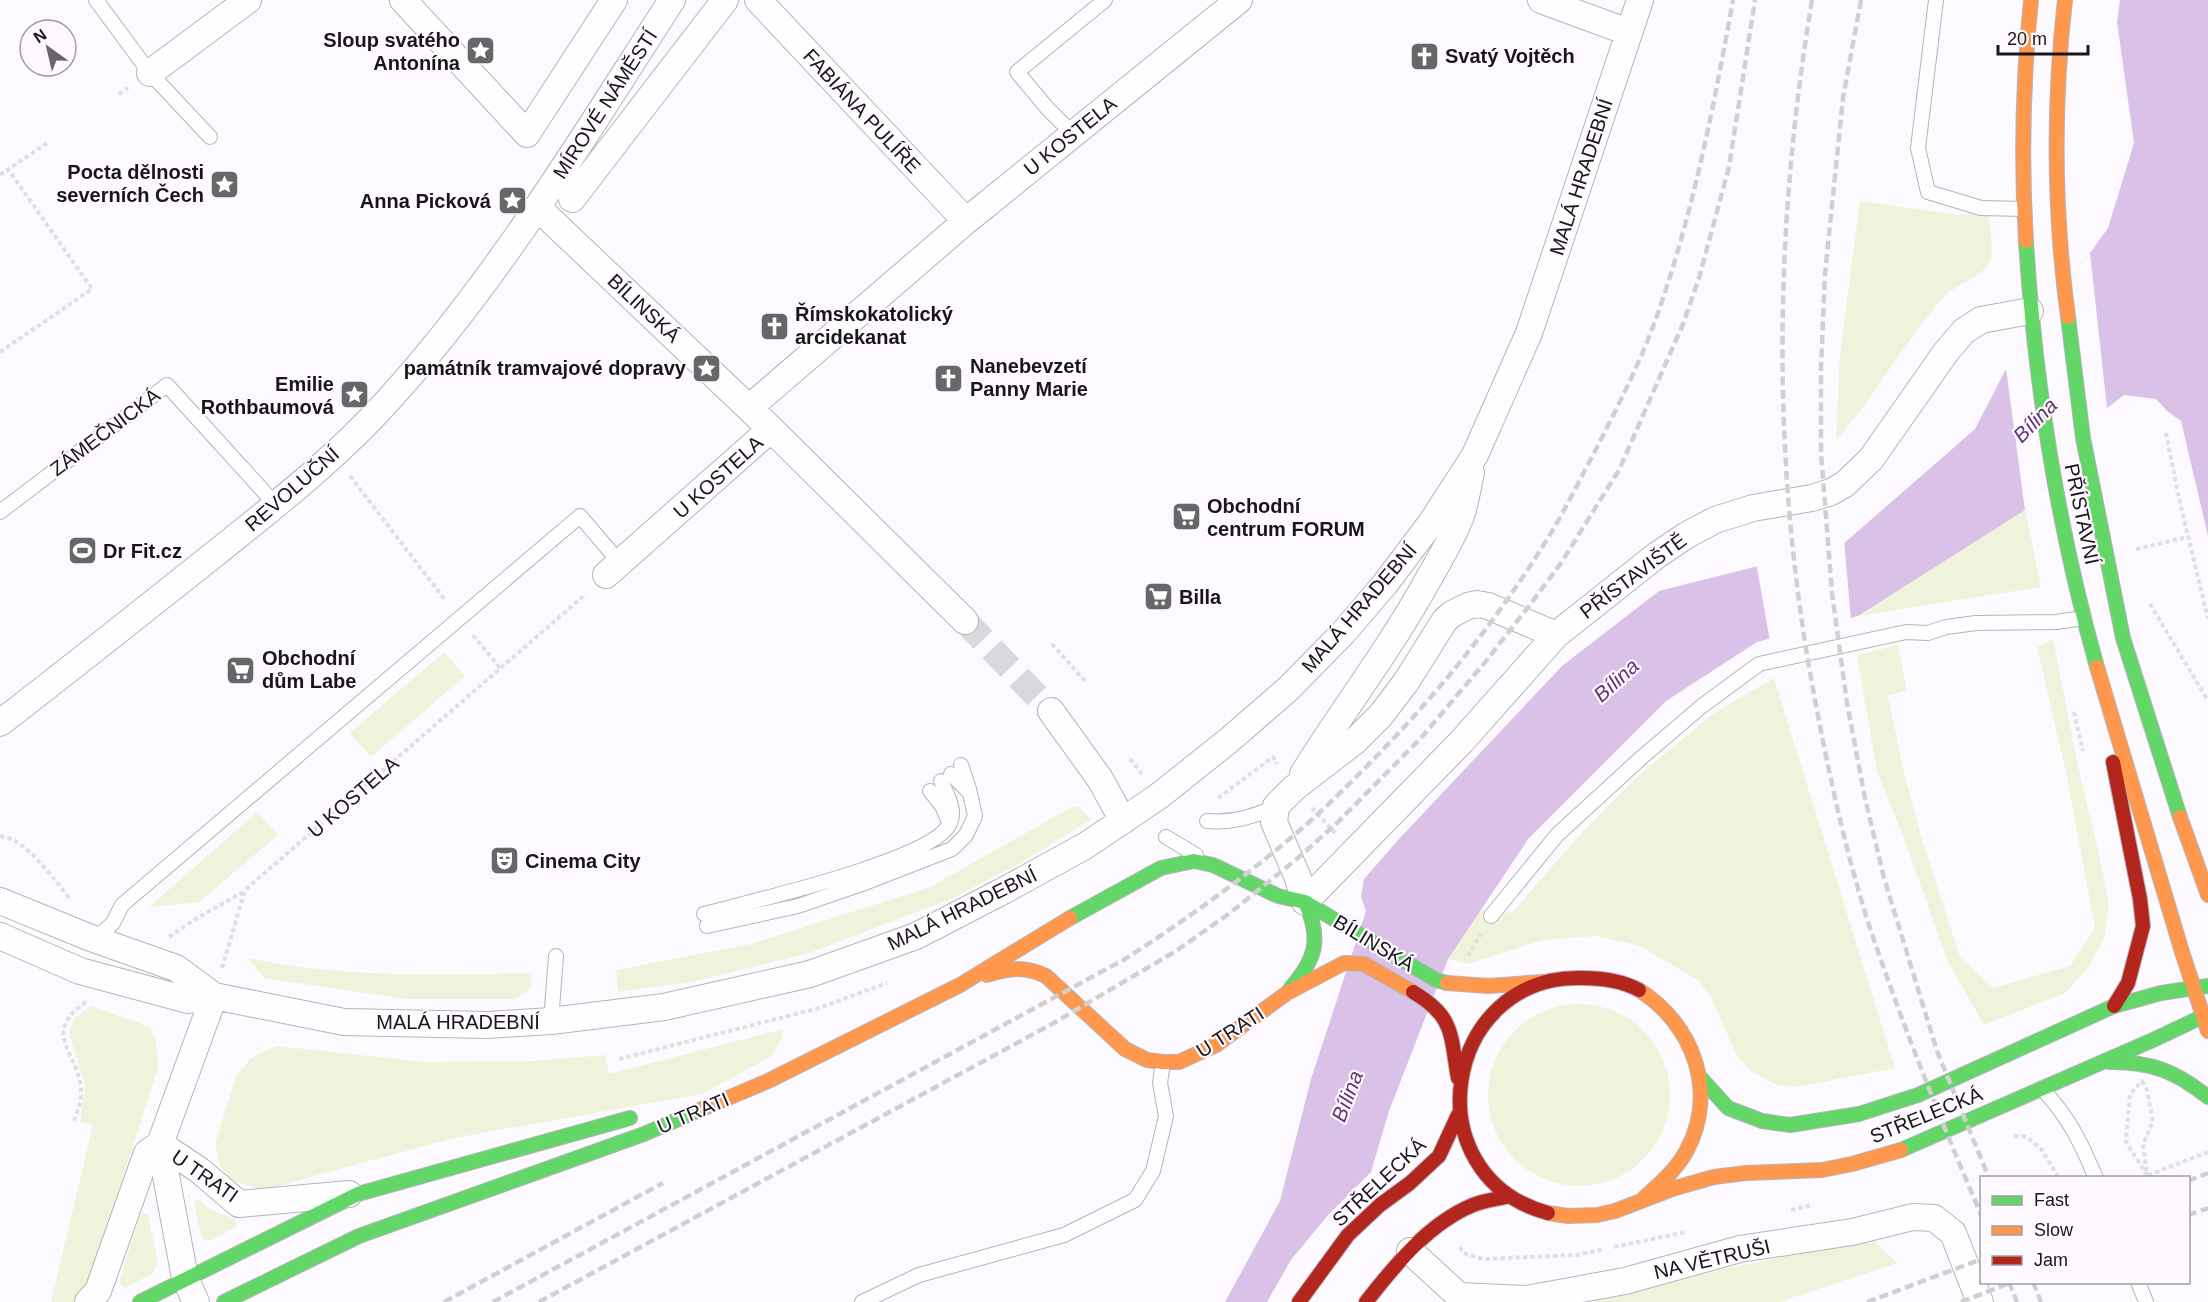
<svg xmlns="http://www.w3.org/2000/svg" width="2208" height="1302" viewBox="0 0 2208 1302" font-family="Arial,sans-serif">
<style>
.green{fill:#f0f3dc}
.water{fill:#d9c1e8}
.pier{fill:#fcfafe}
.lines{fill:none;stroke-linecap:round;stroke-linejoin:round}
.street-tunnel{stroke:#dad8dc;stroke-width:26;stroke-dasharray:26 13;stroke-linecap:butt}
.lane-casing{stroke:#b6b4b8;stroke-width:16}
.street-casing{stroke:#b6b4b8;stroke-width:28}
.fast-casing{stroke:#b6b4b8;stroke-width:16}
.slow-casing{stroke:#b6b4b8;stroke-width:16}
.jam-casing{stroke:#b6b4b8;stroke-width:16}
.path{stroke:#e0e0e0;stroke-width:4;stroke-dasharray:4.5 3;stroke-linecap:butt}
.lane{stroke:#fffeff;stroke-width:14}
.street{stroke:#fffeff;stroke-width:26}
.fast{stroke:#63d668;stroke-width:14}
.slow{stroke:#ff974d;stroke-width:14}
.jam{stroke:#b3261e;stroke-width:14}
.tram{stroke:#d0d0d0;stroke-width:1.5}
.rail{stroke:#d0d0d0;stroke-width:4.5;stroke-dasharray:9 4.5;stroke-linecap:butt}
.labels{text-anchor:middle;dominant-baseline:central;stroke-width:4.5;stroke-linejoin:round;paint-order:stroke}
.poi-label{font-size:20px;font-weight:bold;fill:#181619;stroke:#fdf9ff;text-anchor:start}
.street-label{font-size:20px;fill:#181619;stroke:#fdf9ff}
.water-label{font-size:21px;font-style:italic;fill:#5f3576;stroke:#fdf9ff}
</style>
<rect width="100%" height="100%" fill="#fcfafe"/>
<path class="green" d="M1860,201L1958,215L1988,211C1989,224 1996,255 1988,265C1977,280 1956,284 1944,297C1903,341 1877,396 1836,440L1840,355Z
M2025,510L2041,587L1858,616Z
M2053,639L2079,771L2100,859L2109,906L2104,938L2089,967L2065,993L1984,1025L1947,960L1904,838L1877,772L1857,655L1898,645L1907,690L1888,696L1903,768L1921,836L1960,957L1993,988L2070,966L2095,928L2066,772L2037,647Z
M444,652L465,676L371,757L350,733Z
M1774,678L1895,1068L1796,1087L1774,1084L1749,1070L1736,1054L1711,997L1699,981L1640,946L1596,936L1543,940L1468,964L1448,959L1481,910L1512,913L1575,840L1640,774L1717,711Z
M1078,806L1091,820L1019,864L951,899L809,953L692,982L618,992L616,970L751,944L930,887L1068,809Z
M257,812L278,835L199,902L149,907Z
M248,958C341,978 438,975 532,973L530,989L516,999H405L264,978Z
M1488 1095a91 91 0 1 1 182 0a91 91 0 1 1-182 0Z
M91,1006L150,1027C157,1041 158,1053 158,1068L86,1292L78,1302H51L93,1125L80,1122L85,1086L69,1032L75,1018Z
M783,1029L782,1038L772,1056L702,1094L454,1138L292,1182L273,1188H256L230,1180L220,1166L215,1144L236,1077L250,1059L264,1051L277,1046L424,1062L533,1061L605,1055L609,1074Z
M198,1199L210,1210L235,1219L237,1226L210,1241L203,1239L201,1236L194,1202Z
M143,1213L148,1215L158,1263L152,1274L125,1288L121,1285L120,1280L139,1217Z
M1875,1242L1897,1263L1779,1302H1569L1820,1249Z"/>
<path class="water" d="M2120,0H2208V536L2181,421L2167,411L2156,399L2124,395L2107,408L2025,510L1858,616L1757,642L1666,701L1529,838L1448,959L1389,1111L1371,1172L1328,1215L1291,1260L1267,1302H1225L1280,1201L1311,1079L1366,911L1361,897L1364,879L1399,839L1562,666L1659,591L1842,545L1975,429L2006,369L2108,228L2134,143L2117,22Z"/>
<path class="pier" d="M2090,253L2107,408L2025,510L2006,369Z
M1844,539L1851,621L1770,641L1756,562L1840,542Z"/>
<g class="lines">
<path class="street-tunnel" d="M965,621L1051,711"/>
<defs>
<path id="lane" d="M96,0L150,73L210,137
M1936,0L1918,148L1928,192L1981,208L2024,209
M1073,134L1048,109L1017,72L1105,0
M0,512L167,385L276,505
M961,765L969,789
M930,791L942,806L949,822
M1207,821C1231,823 1255,817 1276,806
M1166,837L1196,855
M704,914C749,902 929,861 949,825C957,810 947,795 941,781
M1491,916L1557,835L1641,758L1702,706L1759,664L1906,632L1928,633L1946,627L1976,623L2056,622L2084,618
M707,926L798,906L862,884L952,849L966,835L975,816L970,793L951,774
M101,934L113,923L122,905L580,516L621,564
M551,1021L556,956
M2043,1090C2069,1117 2081,1143 2096,1178
M2138,1282L2146,1302
M862,1302L919,1275L1064,1235L1135,1200L1153,1171L1166,1116L1160,1083L1163,1062"/>
<path id="street" d="M403,0L527,134L614,0
M758,0L966,221
M1541,0L1628,32
M150,73L248,0
M572,199L725,0
M538,208L771,429L606,575
M749,408L966,221L1239,0
M771,429L965,621
M1556,635L1488,606L1477,604L1468,606L1452,614L1445,620L1406,682L1381,715L1354,742L1294,788L1276,806L1274,822L1298,878L1305,902L1462,741L1556,635L1657,555L1687,535L1715,520L1753,508L1812,498L1831,492L1845,484L1871,459L1946,352L1964,331L1981,320L2030,311
M1051,711L1100,779L1123,821
M0,723C73,667 144,610 216,553C277,504 340,455 392,396C500,276 584,136 672,0
M1303,774C1344,708 1392,646 1429,578C1441,557 1454,536 1462,513C1466,500 1468,486 1471,472
M0,901L91,938L176,968L214,996
M0,936L80,971L188,1000L214,996L344,1022L487,1025L551,1021L664,1007L810,974L916,936L1003,891L1085,846L1159,796L1228,741L1288,689L1343,633L1385,584L1431,523L1475,455L1529,333L1640,0
M160,1144L199,1170L239,1204L349,1194
M1410,1251L1459,1296L1526,1299L1625,1281L1740,1249L1852,1232L1913,1217L1934,1218L1953,1233L1980,1302
M88,1302L98,1291L147,1153L160,1144
M196,1302L185,1278L160,1144L214,996"/>
<path id="fast" d="M2026,241C2035,386 2058,528 2097,667
M2068,317L2083,438L2123,638L2180,817
M1070,918L1161,868L1194,861L1213,865L1278,896L1305,902L1436,980L1447,983
M1290,989C1316,959 1322,939 1305,902
M2110,1062C2152,1062 2175,1071 2208,1097
M1699,1076L1728,1108L1762,1121L1790,1125L1859,1114L1918,1095L2114,1006L2161,993L2208,986
M1901,1150L2153,1040L2208,1014
M140,1302L358,1194L630,1118
M224,1302L359,1236L644,1134L702,1109"/>
<path id="slow" d="M2065,0C2053,105 2054,213 2068,317
M2026,241C2021,162 2023,79 2031,0
M2097,667L2182,952L2208,1031
M2180,817L2208,895
M987,975C1009,968 1025,966 1046,976L1125,1049L1147,1060L1163,1062H1179L1216,1045L1287,993L1344,963L1364,964L1413,992
M1447,983L1488,986L1542,982
M1639,990C1693,1024 1718,1091 1687,1150C1677,1169 1660,1184 1644,1198
M702,1109L768,1081L960,985L1070,918
M1548,1213L1568,1216L1597,1215L1615,1211L1675,1188L1714,1177L1746,1173L1822,1170L1852,1164L1901,1150"/>
<path id="jam" d="M2113,762L2140,899L2143,926L2128,983L2114,1006
M1413,992C1455,1017 1450,1034 1458,1078
M1548,1213C1411,1176 1443,975 1581,978C1601,978 1621,980 1639,990
M1299,1302L1348,1235L1380,1205L1410,1183L1439,1156L1458,1115
M1366,1302C1395,1265 1429,1223 1473,1205C1485,1200 1498,1199 1510,1196"/>
</defs>
<use href="#lane" class="lane-casing"/>
<use href="#street" class="street-casing"/>
<use href="#fast" class="fast-casing"/>
<use href="#slow" class="slow-casing"/>
<use href="#jam" class="jam-casing"/>
<path class="path" d="M119,94L128,88
M0,175L47,143
M0,352L92,289L8,169
M2166,433L2178,494L2208,619
M350,476L446,601
M2136,549L2188,537
M2150,604L2207,699L2208,698
M473,635L501,669
M1052,644L1085,681
M2074,712L2083,751
M1130,759L1142,774
M1218,798L1273,757L1277,764
M1312,808L1335,833
M0,836C4,837 10,838 14,840C32,850 57,882 69,898
M169,937L197,918L245,891
M1468,956L1481,934
M222,968L245,890L586,594
M619,1059L819,1008L887,983
M2142,1081L2147,1090L2153,1122L2143,1144L2147,1175L2126,1142L2130,1094Z
M74,1121C77,1112 81,1103 81,1093C82,1054 38,1035 86,1002
M2014,1136L2027,1137L2041,1149L2059,1178
M2141,1178L2208,1152
M1791,1210L1812,1205
M1460,1247L1463,1253L1483,1259L1577,1255L1604,1249
M1614,1247L1686,1232"/>
<use href="#lane" class="lane"/>
<use href="#street" class="street"/>
<use href="#fast" class="fast"/>
<use href="#slow" class="slow"/>
<use href="#jam" class="jam"/>
<path class="tram" d="M699,360L716,375"/>
<path class="rail" d="M1812,0C1773,234 1771,472 1816,705C1830,779 1846,853 1869,925C1902,1024 1941,1121 1982,1217
M1861,0L1843,98L1825,274L1821,366V453L1832,593L1847,703L1865,798L1884,878L1937,1051L1989,1178
M2188,1181L2208,1173
M2188,1215L2208,1208
M2009,1282L2017,1302
M2033,1282L2041,1302
M444,1302L663,1183
M493,1302L1125,959C1181,923 1236,884 1287,841C1313,820 1337,796 1360,773C1434,699 1500,618 1554,528C1568,504 1580,479 1593,455C1617,408 1642,360 1659,310C1694,209 1714,105 1733,0
M539,1302L1052,1024L1176,951L1230,913L1298,858L1338,822L1421,738L1486,661L1529,606L1561,563L1619,470L1683,324L1699,278L1729,167L1755,0
M1867,1302L1982,1259
M1961,1302L2012,1282"/>
</g>
<defs>
<symbol id="sight-square" viewBox="-11 -11 22 22"><rect x="-9" y="-9" width="18" height="18" rx="4" fill="#686669" stroke="#fdf9ff"/><path d="M0-6L1.8-2.2L6-1.7L2.9 1.2L3.7 5.4L0 3.3L-3.7 5.4L-2.9 1.2L-6-1.7L-1.8-2.2Z" fill="#fff"/></symbol>
<symbol id="church-square" viewBox="-11 -11 22 22"><rect x="-9" y="-9" width="18" height="18" rx="4" fill="#686669" stroke="#fdf9ff"/><path d="M-1.2-6h2.4v3.5h3.3v2.4h-3.3V6h-2.4V-.1h-3.3v-2.4h3.3Z" fill="#fff"/></symbol>
<symbol id="supermarket-square" viewBox="-11 -11 22 22"><rect x="-9" y="-9" width="18" height="18" rx="4" fill="#686669" stroke="#fdf9ff"/><path d="M-6-5.5h2.5l.6 2H6L4.5 2H-2.5L-4.4-4H-6ZM-1.5 3.2a1.3 1.3 0 1 0 .1 0ZM3 3.2a1.3 1.3 0 1 0 .1 0Z" fill="#fff"/></symbol>
<symbol id="stadium-square" viewBox="-11 -11 22 22"><rect x="-9" y="-9" width="18" height="18" rx="4" fill="#686669" stroke="#fdf9ff"/><path d="M0-5a6.5 5 0 1 0 0 10a6.5 5 0 1 0 0-10ZM-3.5-1.8h7v3.6h-7Z" fill="#fff"/></symbol>
<symbol id="theatre-square" viewBox="-11 -11 22 22"><rect x="-9" y="-9" width="18" height="18" rx="4" fill="#686669" stroke="#fdf9ff"/><path d="M-5-5.5Q0-4 5-5.5V0Q5 5 0 6Q-5 5-5 0ZM-3.3-2.5H-1v1.5H-3.3ZM1-2.5H3.3v1.5H1ZM-2.8 1Q0 5.5 2.8 1Z" fill="#fff"/></symbol>
</defs>
<g fill-rule="evenodd">
<use href="#sight-square" x="464" y="34" width="33" height="33"/>
<use href="#church-square" x="1408" y="40" width="33" height="33"/>
<use href="#sight-square" x="208" y="168" width="33" height="33"/>
<use href="#sight-square" x="496" y="184" width="33" height="33"/>
<use href="#church-square" x="758" y="310" width="33" height="33"/>
<use href="#sight-square" x="690" y="352" width="33" height="33"/>
<use href="#church-square" x="932" y="362" width="33" height="33"/>
<use href="#sight-square" x="338" y="378" width="33" height="33"/>
<use href="#supermarket-square" x="1170" y="500" width="33" height="33"/>
<use href="#stadium-square" x="66" y="534" width="33" height="33"/>
<use href="#supermarket-square" x="1142" y="580" width="33" height="33"/>
<use href="#supermarket-square" x="224" y="654" width="33" height="33"/>
<use href="#theatre-square" x="488" y="844" width="33" height="33"/>
</g>
<g class="labels">
<g class="poi-label">
<text x="460" y="40" text-anchor="end">Sloup svatého<tspan x="460" dy="23">Antonína</tspan></text>
<text x="1445" y="56">Svatý Vojtěch</text>
<text x="204" y="172" text-anchor="end">Pocta dělnosti<tspan x="204" dy="23">severních Čech</tspan></text>
<text x="491" y="201" text-anchor="end">Anna Picková</text>
<text x="795" y="314">Římskokatolický<tspan x="795" dy="23">arcidekanat</tspan></text>
<text x="970" y="366">Nanebevzetí<tspan x="970" dy="23">Panny Marie</tspan></text>
<text x="686" y="368" text-anchor="end">památník tramvajové dopravy</text>
<text x="334" y="384" text-anchor="end">Emilie<tspan x="334" dy="23">Rothbaumová</tspan></text>
<text x="1207" y="506">Obchodní<tspan x="1207" dy="23">centrum FORUM</tspan></text>
<text x="103" y="551">Dr Fit.cz</text>
<text x="1179" y="597">Billa</text>
<text x="262" y="658">Obchodní<tspan x="262" dy="23">dům Labe</tspan></text>
<text x="525" y="861">Cinema City</text>
</g>
<g class="street-label">
<text transform="translate(605 104) rotate(-57)">MÍROVÉ NÁMĚSTÍ</text>
<text transform="translate(862 111) rotate(47)">FABIÁNA PULÍŘE</text>
<text transform="translate(1070 136) rotate(-39)">U KOSTELA</text>
<text transform="translate(1581 177) rotate(-72)">MALÁ HRADEBNÍ</text>
<text transform="translate(644 308) rotate(43)">BÍLINSKÁ</text>
<text transform="translate(105 432) rotate(-37)">ZÁMEČNICKÁ</text>
<text transform="translate(718 477) rotate(-42)">U KOSTELA</text>
<text transform="translate(292 489) rotate(-41)">REVOLUČNÍ</text>
<text transform="translate(2082 514) rotate(78)">PŘÍSTAVNÍ</text>
<text transform="translate(1633 576) rotate(-37)">PŘÍSTAVIŠTĚ</text>
<text transform="translate(1359 608) rotate(-49)">MALÁ HRADEBNÍ</text>
<text transform="translate(353 797) rotate(-41)">U KOSTELA</text>
<text transform="translate(962 909) rotate(-26)">MALÁ HRADEBNÍ</text>
<text transform="translate(1374 943) rotate(31)">BÍLINSKÁ</text>
<text x="458" y="1022">MALÁ HRADEBNÍ</text>
<text transform="translate(1230 1032) rotate(-33)">U TRATI</text>
<text transform="translate(693 1113) rotate(-23)">U TRATI</text>
<text transform="translate(1926 1115) rotate(-22)">STŘELECKÁ</text>
<text transform="translate(205 1176) rotate(35)">U TRATI</text>
<text transform="translate(1379 1182) rotate(-43)">STŘELECKÁ</text>
<text transform="translate(1712 1259) rotate(-13)">NA VĚTRUŠI</text>
</g>
<g class="water-label">
<text transform="translate(2035 420) rotate(-45)">Bílina</text>
<text transform="translate(1616 680) rotate(-42)">Bílina</text>
<text transform="translate(1347 1096) rotate(-69)">Bílina</text>
</g>
</g>
<rect x="1980" y="1176" width="210" height="108" fill="#fdf9ff" stroke="#a19ea3" stroke-width="1.5"/>
<rect x="1992" y="1196" width="30" height="9" fill="#63d668" stroke="#a19ea3" stroke-width="1.5"/>
<text x="2034" y="1206" font-size="18" fill="#181619">Fast</text>
<rect x="1992" y="1226" width="30" height="9" fill="#ff974d" stroke="#a19ea3" stroke-width="1.5"/>
<text x="2034" y="1236" font-size="18" fill="#181619">Slow</text>
<rect x="1992" y="1256" width="30" height="9" fill="#b3261e" stroke="#a19ea3" stroke-width="1.5"/>
<text x="2034" y="1266" font-size="18" fill="#181619">Jam</text>
<g transform="translate(48 48) rotate(326)"><circle r="28" fill="#fdf9ff" stroke="#a19ea3" stroke-width="1.5"/>
<path d="M0-4.5L10 22L0 15L-10 22Z" fill="#686669"/>
<text y="-9" font-size="16" font-weight="bold" text-anchor="middle" fill="#181619">N</text>
</g>
<path d="M1998 45v9h90v-9" fill="none" stroke="#181619" stroke-width="3"/>
<text x="2007" y="45" font-size="18" fill="#181619" stroke="#fdf9ff" stroke-width="4.5" paint-order="stroke">20 m</text>
</svg>
